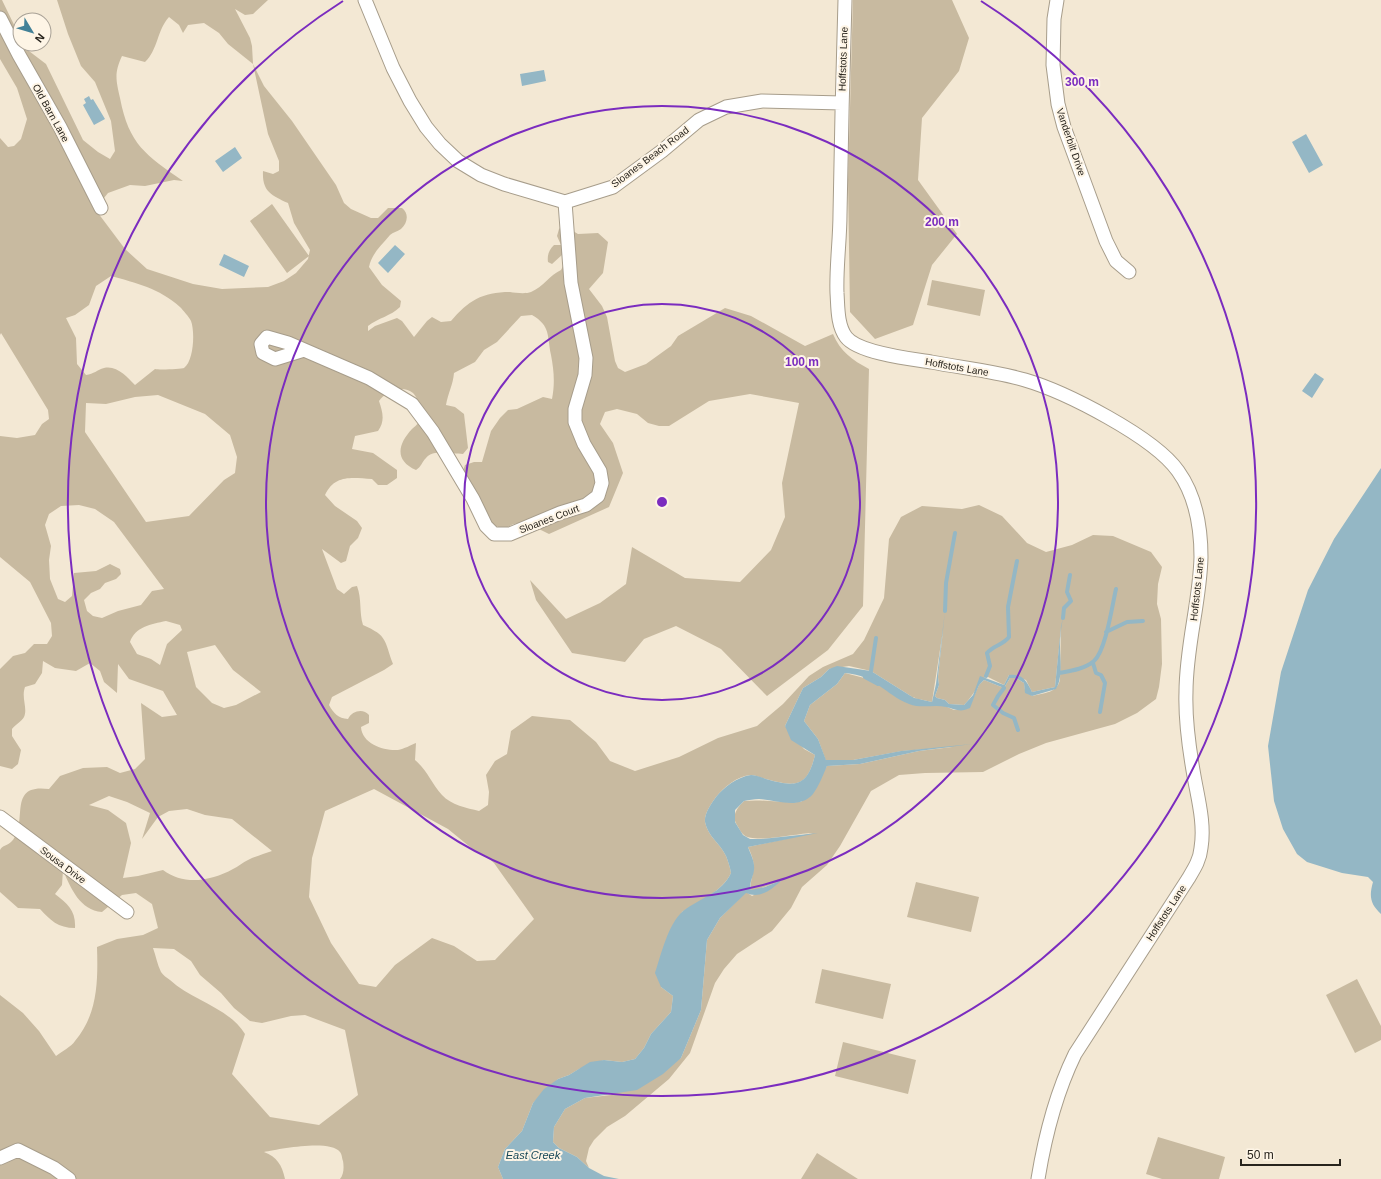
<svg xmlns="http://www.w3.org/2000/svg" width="1381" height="1179" viewBox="0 0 1381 1179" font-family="Arial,sans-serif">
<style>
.green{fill:#c8baa0;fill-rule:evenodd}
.water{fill:#94b7c5}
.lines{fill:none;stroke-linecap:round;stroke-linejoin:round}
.stream{stroke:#94b7c5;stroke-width:4}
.minor-casing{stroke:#a79d8b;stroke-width:15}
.minor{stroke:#fff;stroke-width:13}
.ring{fill:none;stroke:#7b2cbf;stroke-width:2}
.labels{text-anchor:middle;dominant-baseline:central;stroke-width:4;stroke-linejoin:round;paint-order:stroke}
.street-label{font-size:10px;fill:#28241d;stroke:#fef5e6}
.water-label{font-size:11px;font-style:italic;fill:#154656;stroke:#fef5e6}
.centre{fill:#7b2cbf;stroke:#fef5e6;stroke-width:2}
.ring-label{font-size:12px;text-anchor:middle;font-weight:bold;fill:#7b2cbf;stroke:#fef5e6;stroke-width:4;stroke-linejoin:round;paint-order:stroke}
</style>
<rect width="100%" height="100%" fill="#f3e8d4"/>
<path class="green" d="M0,0H2L20,37V44H24L25,48L46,64L83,140L98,152L110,159L115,151L111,121L95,82L81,66L68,34L57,0H268L253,14L245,15L235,9L250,38L252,46L253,64L264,86L292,121L336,185L344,203L351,209L371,218H378L388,208H402C409,213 408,223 401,229C397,232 393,232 390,235C381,246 372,253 369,267L382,285L401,301L400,307C391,316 378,318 368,326V331L375,326L397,318L402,321L414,337L427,321L432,317L441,322L451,321C468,301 482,292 510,292C516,293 526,294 531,292C543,287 550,275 561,270L564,264L563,254L552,264L548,262C547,255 549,250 554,245H561L557,236L559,229L563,225L578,234L598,233L608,242L603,273L589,289L602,306L607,317L615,361L618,368L625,372L646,364L671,346L678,336L725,308L751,316L805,346L833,334C840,351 852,360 869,369L863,606L828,650L767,696L721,649L676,626L644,639L625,662L572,653L536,600L530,580L566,619L600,603L626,584L632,547L685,578L740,582L771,550L785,517L782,483L799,403L750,394L709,401L669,426H659L648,423L637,414L617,409L605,412L600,424L613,443L623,473L609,507L549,534C538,529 527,521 514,524C510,525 507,529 503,528C484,527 471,486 463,471L465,465L474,462H482L491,431L500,418L508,410L517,409L543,397L552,399C555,383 554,371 551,355C547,336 551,326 532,315L521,316L497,342L484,350L475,362L454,373C453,385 448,393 446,405L455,407L464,414L468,448L463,454C453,454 433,449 426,458C421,463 422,466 416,470C394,460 398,444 412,429C414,427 417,425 419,422C421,419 422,414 423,410C420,405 417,397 413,393C402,384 385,392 379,401C383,413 385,421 378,431L355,436L352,449L373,453L397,470V478L387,485H378L372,479C352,478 335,474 325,495L335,506L357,521L362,528L358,538L350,546L346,561L341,563L322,549L337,589L344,594L352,587L357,586C362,599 359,612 363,625C388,636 384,640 393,664L384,670L332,697L329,705C334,714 338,718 348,719C352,711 363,708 369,715V723L361,727C362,744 384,751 398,750C404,749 411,745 416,743L415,760C428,771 431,783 442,795C451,805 467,808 479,811L488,805L489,792L486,775L495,761L507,754L511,731L532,716L570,720L596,742L610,761L635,771L679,757L718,738L757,726L783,704L809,676L823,667L853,654L864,640L884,598L889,539L901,517L922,506L962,509L979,505L1002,516L1027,543L1046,552L1072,545L1093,535L1113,536L1151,552L1162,567L1158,584L1157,604L1161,619L1162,664L1159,687L1156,699L1137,713L1115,724L1046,743L1019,754L983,772L925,773L899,775L871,791L840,846L827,865L802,887L791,908L772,931L737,954L724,969L715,983L690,1053L669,1079L625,1116L607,1127L594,1140L589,1148L586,1161L589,1168L577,1157L559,1148L553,1142L554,1127L565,1109L585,1098L611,1095L681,1058L701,1010L707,940L720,918L746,892L752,896L781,881L756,890H751C750,882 752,879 753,872C755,863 752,855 748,847L813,833C797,833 755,844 744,835C741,833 739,828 737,825C731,816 737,808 744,801C763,799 781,803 801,802L820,778L827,766L860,764L919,751L952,747L902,751L853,760L826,761L818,739L804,721L810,705L837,684L845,673L872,680L883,687L939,706H945L954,710L969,708L979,685L984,680L1004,688L1010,678H1016L1024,683L1025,690L1032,696C1044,693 1058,693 1060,679L1061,628L1055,687L1032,692L1026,680L1009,675L1004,685L986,676C977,686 973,696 964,705L949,704L945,700L937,698L935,696L939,685L938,677L943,630L932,702L914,698L871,671L849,666L829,669L821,677L803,688L785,726L804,749L815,755C807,788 796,787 766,779C761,778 755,775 751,775C737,776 724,787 716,797C711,804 704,814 705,822C708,837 720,843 726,856C728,861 730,867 731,873C722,892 699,901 682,912L661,987L673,996L671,1012L651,1034L644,1048L635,1059L622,1062L604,1060L579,1069L569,1075L558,1079L533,1103L522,1131L505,1149L498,1167L503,1179H340C344,1174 344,1167 343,1161C342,1159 342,1154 340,1152C330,1139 279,1149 264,1152C277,1157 282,1165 285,1179H0V995L23,1013L39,1031L56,1056C62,1051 71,1047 75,1041C98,1014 98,980 97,947L117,939L143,935L158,928L152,904L136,893L122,895L102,912C80,910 71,889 63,870L62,885L55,894C68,904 76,911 75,928C58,928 50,920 40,909L18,908L0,892V850C2,845 8,846 12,841C29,822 6,783 49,789L60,776L83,768L107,767L120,773L135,769L145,759L141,703L162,717L177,715L163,691L129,679L118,664L117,693L104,682L100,671L90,663L76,671L55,668L43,661L42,673L35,684L25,687C21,698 28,708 24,717C22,721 15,725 12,729V736L21,750L18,764L12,769L0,766V669L13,656L25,653L34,644H47L52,636L51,623L30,582L0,557V436L17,438L35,435L42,424L49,419L48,410L1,333L0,335V138L8,147L14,146L21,139L27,119L17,88L0,59ZM169,17L179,25L183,33L188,25L204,23L219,33L228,44L253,64L268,134L279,161V171L273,174L263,171C262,191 271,195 288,203L294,223L310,250L308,259L296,273L284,281L268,287L222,289L193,284L147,269L125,249L95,209L108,193L130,185L145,186L174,180L183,181C146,155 129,145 120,98C116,80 114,73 122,56L145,62C158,50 157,30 169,17ZM111,276C136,283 159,288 180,307C183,310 189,317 191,321C195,331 194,361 184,368C182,369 159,370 155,369L135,385C127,377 117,365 104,368C97,370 94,374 86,375L77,364L76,338L66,318L75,315L89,305L96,286ZM158,395L205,414L230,435L237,457L235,473L224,480L189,516L146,522L85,432L86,403L106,404L135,397ZM79,505L95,509L114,522L164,589L152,591L141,605L118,611L102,618L93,616L87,611L84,600L91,593L100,589L105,583L116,579L121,574L120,569L110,564L96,571L74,573L72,596L65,602L58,599L50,579L49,560L51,546L45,525L49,514L61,506ZM166,621L180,625L182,630L167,644L160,665L151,659L137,654L130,642C135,627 151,624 166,621ZM215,645L233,670L261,692L236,705L224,708L212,703L196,687L187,652ZM374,789L448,829L475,851L486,856L494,863L534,919L495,960L477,961L454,946L432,938L395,965L376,987L359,984L331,943L309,897L312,858L325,811ZM109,796L127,802L150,813L142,839L158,817L169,811L187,809L205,815L232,819L272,851C264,854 256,856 248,860C243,862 238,867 233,869C211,881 184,886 163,870L138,876L123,878L131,843L126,823L108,810L89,805ZM153,948L174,949L191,961L200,975L221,993L234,1008L250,1021L262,1023L291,1016L305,1015L345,1030L358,1095L319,1125L270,1117L232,1074L245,1034C228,1007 193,1001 170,980C167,978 163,975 161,972C157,964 156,956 153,948Z
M853,0H952L969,38L959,71L922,118L918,180L957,234L932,265L913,325L875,339L850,312L848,180Z
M272,204L309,256L287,273L250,221Z
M932,280L985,290L980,316L927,305Z
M916,882L979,897L971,932L907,917Z
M822,969L891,984L883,1019L815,1003Z
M1357,979L1381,1026V1040L1355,1053L1326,995Z
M843,1042L916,1060L908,1094L835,1076Z
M1158,1137L1225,1157L1219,1179H1162L1146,1174Z
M817,1153L858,1179H801Z"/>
<path class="water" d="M544,70L546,81L522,86L520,74Z
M89,96L91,100L93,99L105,119L94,125L83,105L86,103L84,99Z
M1306,134L1323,165L1309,173L1292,142Z
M235,147L242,158L223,172L215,161Z
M395,245L405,254L388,273L378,263Z
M224,254L249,266L244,277L219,265Z
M1315,373L1324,379L1312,398L1302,391Z
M1381,468V914C1370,904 1369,896 1373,882L1368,877L1342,873L1307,862L1297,854L1283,829L1274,801L1268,746L1281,672L1308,590L1334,539Z
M945,611L938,677L939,685L935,696L937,698L945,700L949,704L964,705L973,695L980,676L1004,685L1009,675C1022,673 1027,681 1032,692L1055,687L1061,626L1063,618C1061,627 1060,637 1060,646C1060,660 1063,677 1056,689L1032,696L1025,693L1024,683L1016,678H1010L1004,688L984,680L979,685L970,708C960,713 955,709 946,707C934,704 922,709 909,704C884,694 877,676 845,673L837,684L810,705L804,721L818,739L826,760H853L901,751L972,744L919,751L860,764L827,766C823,775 819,786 813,794C799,810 777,800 759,799C754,799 749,800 744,801L735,810V822L743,835L750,839H761L818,833L748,847C751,855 755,862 754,870C753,878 749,882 751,890L765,887L782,880C771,890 760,899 746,893L720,918L707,940L701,1010L681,1058L663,1074L637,1090L585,1098L565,1109L554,1127L553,1142L559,1148L577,1157L589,1168L604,1176L619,1179H503L498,1167L505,1149L522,1131L533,1103L544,1089L558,1079L569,1075L590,1062L604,1060L622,1062L635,1059L644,1048L651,1034L671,1012L673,996L661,987L655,973C661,955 668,924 683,911C700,898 722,893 731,873C730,867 728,861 726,856C720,843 708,837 705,822C704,814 711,804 716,797C724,787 737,777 751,775C755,775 761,777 766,779C795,787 807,788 815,755L791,740L785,726L803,688L821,677L829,669L837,666L871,671L914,698L932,702L936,684Z"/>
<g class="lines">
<path class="stream" d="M945,611L946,583L955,533
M1063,618L1064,608L1071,601L1067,592L1070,575
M1106,632L1127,622L1143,621
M1093,663L1096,673L1101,675L1105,683L1100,712
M871,671L876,638
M1059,673C1070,671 1085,669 1094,661C1106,650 1112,606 1116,589
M986,676L990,666L987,653C994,645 1003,645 1009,637L1008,607L1017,561
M865,677L878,684
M1004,688L998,696L993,705L1003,713L1014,718L1018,730"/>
<defs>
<path id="minor" d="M365,0L393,68L410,101L426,127L440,144L458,161L481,175L504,184L565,202L613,187L662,151L699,120L726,107L762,101L842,103
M845,0C843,71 841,143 840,214C840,240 836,267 837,293C838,306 837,325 846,337C858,353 911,359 931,362C962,368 994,371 1025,380C1066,392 1154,437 1178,471C1196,496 1201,528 1201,557C1200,602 1186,646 1186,692C1185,719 1189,748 1194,776C1198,799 1205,824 1201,848C1200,860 1194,869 1188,879L1075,1054C1056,1093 1045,1136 1038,1179
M1057,0L1054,19L1053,65L1058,104L1064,127L1106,241L1116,261L1129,272
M0,18L19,55L60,127L101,208
M304,350L275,359L263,353L261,344L267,337L288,343L369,378L412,404L433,432L473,499L486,526L494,534H510L560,513L586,505L598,496L602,483L600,471L584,444L575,422V409L585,375L586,358L571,283L565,202
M0,817L127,912
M0,1158L18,1150L54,1168L69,1179"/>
</defs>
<use href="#minor" class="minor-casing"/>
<use href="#minor" class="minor"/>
</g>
<g class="ring">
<circle cx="662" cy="502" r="198"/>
<circle cx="662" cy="502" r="396"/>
<path d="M981 1A594 594 0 1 1 343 1"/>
</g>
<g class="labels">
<g class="street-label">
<text transform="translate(843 59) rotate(-88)">Hoffstots Lane</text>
<text transform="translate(51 113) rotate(61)">Old Barn Lane</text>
<text transform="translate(1071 142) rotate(71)">Vanderbilt Drive</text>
<text transform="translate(650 157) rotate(-37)">Sloanes Beach Road</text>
<text transform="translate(957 367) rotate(10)">Hoffstots Lane</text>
<text transform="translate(549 519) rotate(-21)">Sloanes Court</text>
<text transform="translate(1197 589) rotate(-84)">Hoffstots Lane</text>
<text transform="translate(63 865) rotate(37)">Sousa Drive</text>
<text transform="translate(1166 913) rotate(-57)">Hoffstots Lane</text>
</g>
<g class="water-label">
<text x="533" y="1155">East Creek</text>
</g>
</g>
<circle cx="662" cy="502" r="6" class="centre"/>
<g class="ring-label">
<text x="1082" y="86">300 m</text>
<text x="942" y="226">200 m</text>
<text x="802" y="366">100 m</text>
</g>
<g transform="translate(32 32) rotate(128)"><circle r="19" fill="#fef5e6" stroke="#a8a196"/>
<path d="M0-3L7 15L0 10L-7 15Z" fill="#438197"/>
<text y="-6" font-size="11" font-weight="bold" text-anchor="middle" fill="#28241d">N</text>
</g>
<path d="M1241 1159v6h99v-6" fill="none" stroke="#28241d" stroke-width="2"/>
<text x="1247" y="1159" font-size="12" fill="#28241d" stroke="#fef5e6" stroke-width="3" paint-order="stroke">50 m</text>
</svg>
